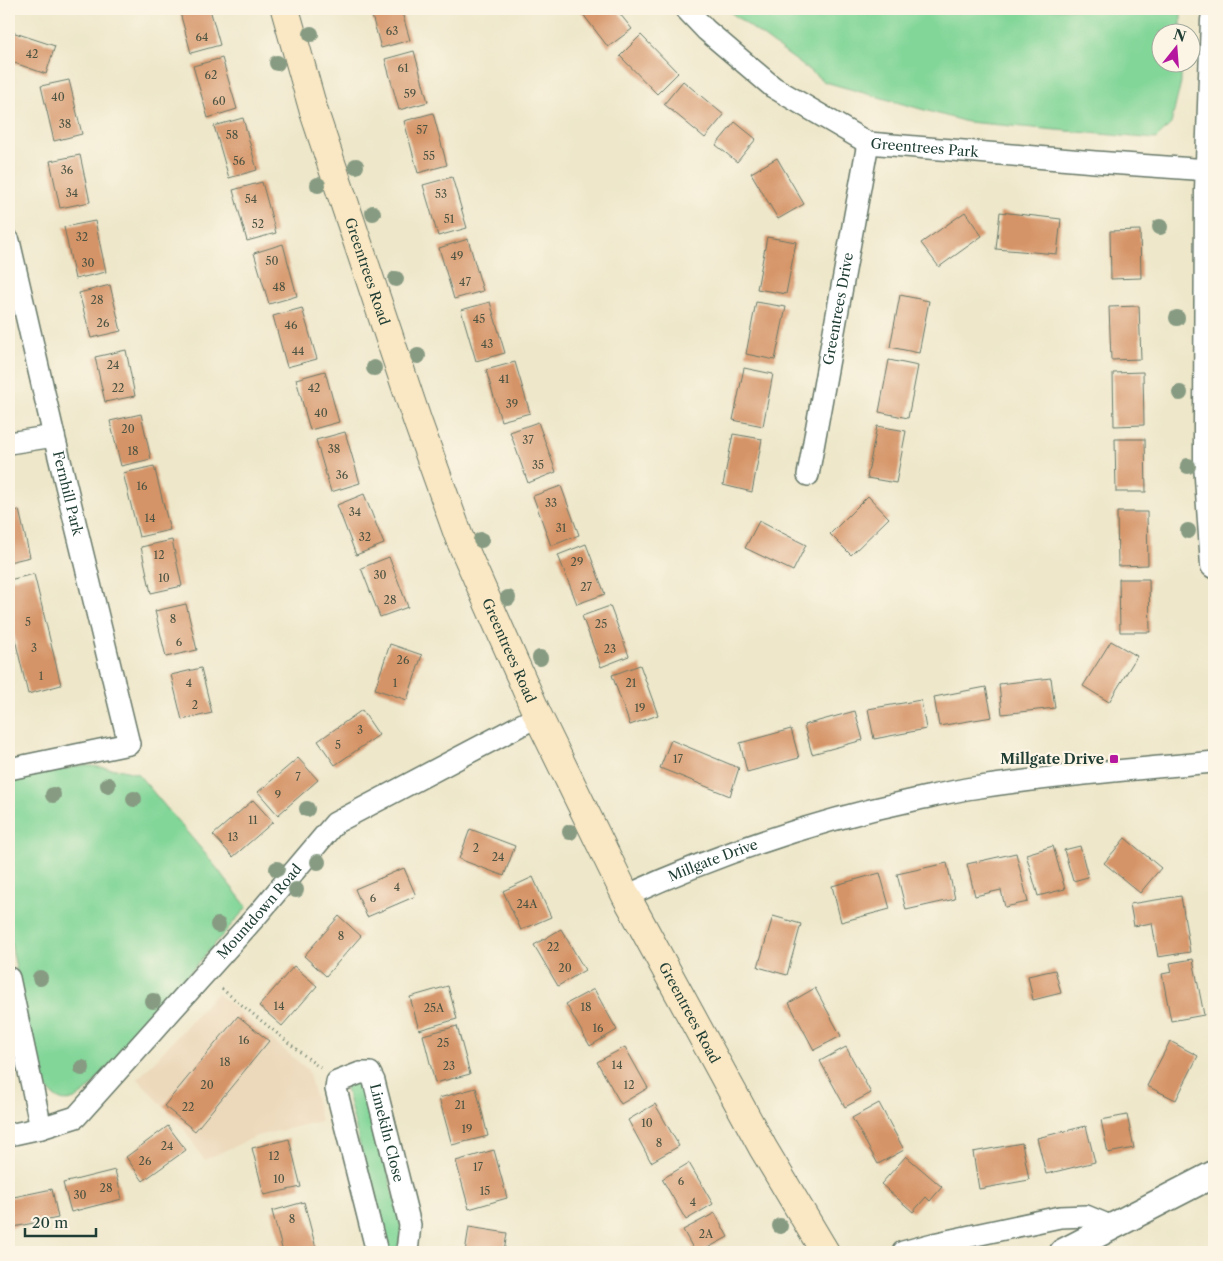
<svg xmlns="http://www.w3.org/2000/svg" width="1223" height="1261" viewBox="0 0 1223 1261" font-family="'Libre Caslon Text',serif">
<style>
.built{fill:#ecd8ba}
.green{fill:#82d698;stroke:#508a66}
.building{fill:#d59468}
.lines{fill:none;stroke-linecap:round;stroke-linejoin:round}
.minor-casing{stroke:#677868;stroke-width:24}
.tertiary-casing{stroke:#677868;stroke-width:29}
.secondary-casing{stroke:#677868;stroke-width:30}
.path{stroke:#677868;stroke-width:3;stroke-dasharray:1 4;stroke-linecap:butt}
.minor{stroke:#fff;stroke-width:21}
.tertiary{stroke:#fff;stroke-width:26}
.secondary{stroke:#fae7c3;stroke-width:28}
.tree{fill:#879b82}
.poi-dot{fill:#b5179e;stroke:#fcf5e5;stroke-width:2}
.labels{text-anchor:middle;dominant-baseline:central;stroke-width:4.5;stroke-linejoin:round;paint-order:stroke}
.number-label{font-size:11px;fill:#4c5341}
.street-label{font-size:14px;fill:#1f3d34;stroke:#fcf5e5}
.poi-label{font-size:14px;font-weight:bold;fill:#1f3d34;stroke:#fcf5e5;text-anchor:end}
</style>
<rect width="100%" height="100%" fill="#fcf5e5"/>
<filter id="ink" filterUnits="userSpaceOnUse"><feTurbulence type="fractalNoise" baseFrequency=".02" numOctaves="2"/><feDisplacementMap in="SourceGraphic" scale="10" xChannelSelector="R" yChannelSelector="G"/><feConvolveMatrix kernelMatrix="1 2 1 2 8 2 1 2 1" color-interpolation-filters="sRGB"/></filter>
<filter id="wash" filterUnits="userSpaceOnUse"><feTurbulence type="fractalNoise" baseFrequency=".0096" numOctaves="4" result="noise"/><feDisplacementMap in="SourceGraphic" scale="20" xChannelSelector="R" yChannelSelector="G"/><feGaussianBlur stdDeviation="1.12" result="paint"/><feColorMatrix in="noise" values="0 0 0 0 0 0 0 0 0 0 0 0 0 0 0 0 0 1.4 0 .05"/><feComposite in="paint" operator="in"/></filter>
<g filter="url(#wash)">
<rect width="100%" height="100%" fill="#eee7ca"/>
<path class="built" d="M217,993L308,1070L321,1121L257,1136L204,1160L184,1129L138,1079Z"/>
<path class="green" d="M726,9H1181V32H1160V62L1181,63V82L1171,124L1156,139L967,122L825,82Z
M83,765L123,770L138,774L208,857L247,907L88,1090C63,1111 54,1099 38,1076L9,933V781Z
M365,1080L402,1229L397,1252H386L345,1084Z"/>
<g id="blocks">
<path class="building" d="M179,9H210L220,45L191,53Z
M370,9H401L410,40L381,48Z
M579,9H616L632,29L608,47Z
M9,31L55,46L46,74L9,61Z
M641,35L678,73L657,94L620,56Z
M414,51L428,102L399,110L385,59Z
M222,58L237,109L208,118L193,66Z
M69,80L82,134L54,141L41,86Z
M683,81L724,115L705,138L664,104Z
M433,113L447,165L418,173L404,121Z
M243,118L257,170L229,178L214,126Z
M735,122L756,139L737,162L716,145Z
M80,155L90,202L60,208L50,161Z
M777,158L804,204L778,219L751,173Z
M452,177L467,228L438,236L423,185Z
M262,182L276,233L247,241L233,190Z
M965,212L982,236L939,267L921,243Z
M1000,212L1061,219L1057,254L996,249Z
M95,221L106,272L75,279L64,227Z
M1140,230L1141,278L1111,279L1110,231Z
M767,237L796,242L786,294L757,289Z
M468,239L483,291L454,299L439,248Z
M283,244L297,296L269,304L254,253Z
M110,285L121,331L91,338L79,293Z
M900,295L929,301L919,353L890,347Z
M490,302L505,353L476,361L461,310Z
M756,302L786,307L775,360L746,354Z
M1139,306L1141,359L1111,360L1109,307Z
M302,308L317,359L287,367L273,316Z
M126,350L135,396L105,402L95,357Z
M889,360L918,366L908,418L879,412Z
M515,362L530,413L501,421L486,370Z
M744,368L773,374L763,426L733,420Z
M325,371L339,422L310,430L296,379Z
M1143,372L1144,425L1114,426L1113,373Z
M141,414L151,459L121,466L110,421Z
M538,422L556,472L528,483L510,432Z
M877,426L906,431L896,483L867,478Z
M345,432L360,483L331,492L316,440Z
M733,434L762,439L752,492L723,485Z
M1115,439H1145L1146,492H1116Z
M154,466L170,530L139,537L123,473Z
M561,486L579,535L551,546L533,496Z
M364,494L384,544L356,555L337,505Z
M868,496L889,518L851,555L830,534Z
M19,510L30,557L9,562V512Z
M1117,512H1147L1148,565L1118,566Z
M759,521L806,545L793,571L745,548Z
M172,540L182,586L151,593L141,547Z
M586,544L605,594L577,604L558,555Z
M389,557L408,607L380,617L361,568Z
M34,574L61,685L28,694L9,614V580Z
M1119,579H1149L1150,632H1120Z
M186,604L197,650L166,657L155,611Z
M610,606L629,656L601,667L582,616Z
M1111,641L1137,656L1109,702L1083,686Z
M390,644L422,655L407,700L375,689Z
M640,665L658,715L630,725L612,675Z
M201,668L212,713L182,720L171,675Z
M1051,678L1055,708L1002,714L999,684Z
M986,687L992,717L939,726L934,697Z
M921,700L926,729L874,739L868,709Z
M362,710L379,735L335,765L318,741Z
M855,711L863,740L812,754L804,725Z
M791,729L799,758L747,772L740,743Z
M671,740L739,768L730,796L660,768Z
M298,758L318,780L278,815L258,792Z
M253,800L273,822L233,857L213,835Z
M470,829L515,846L504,876L459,859Z
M1125,838L1161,868L1140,893L1104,863Z
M1053,846L1065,889L1038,896L1026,854Z
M1080,846L1088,877L1073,881L1064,850Z
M1016,853L1028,902L1005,907L1001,890L975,896L967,864Z
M947,863L955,899L906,910L897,874Z
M404,868L416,896L367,917L355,889Z
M880,873L890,909L841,922L832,886Z
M533,877L551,917L521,930L503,891Z
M1181,896L1190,952L1158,957L1152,923L1134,926L1130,904Z
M339,916L361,936L326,976L304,956Z
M773,916L801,924L787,975L758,967Z
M561,929L585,970L558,986L534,945Z
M1193,959L1204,1015L1171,1021L1162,974L1172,972L1170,963Z
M294,966L317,986L282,1026L259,1006Z
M1055,970L1061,993L1033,1000L1028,976Z
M448,986L457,1019L419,1030L410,997Z
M815,988L841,1036L814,1050L789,1003Z
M594,989L617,1030L590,1046L566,1004Z
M238,1016L269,1041L195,1131L164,1106Z
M457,1026L470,1074L435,1083L423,1035Z
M1170,1041L1198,1056L1176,1100L1147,1086Z
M625,1047L648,1088L621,1104L597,1062Z
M846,1047L871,1093L845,1107L820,1061Z
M476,1088L488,1136L452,1145L439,1098Z
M879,1103L904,1150L878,1164L852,1118Z
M655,1104L679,1146L651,1162L628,1120Z
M1127,1115L1134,1148L1108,1153L1101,1120Z
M168,1126L186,1150L143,1181L126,1157Z
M1086,1126L1095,1162L1046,1174L1037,1138Z
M289,1139L301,1187L264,1195L252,1148Z
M1022,1143L1029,1180L979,1189L973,1152Z
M494,1150L507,1198L469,1209L456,1161Z
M906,1156L942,1187L930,1201L926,1197L913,1212L881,1184Z
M689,1163L713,1204L686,1220L662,1179Z
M115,1170L122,1199L71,1212L63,1183Z
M52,1189L58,1218L9,1228V1198Z
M304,1202L317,1252H283L272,1211Z
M715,1213L728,1237L700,1252H695L683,1230Z
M469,1227L507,1233L504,1252H465Z"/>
</g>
</g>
<g filter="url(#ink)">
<use href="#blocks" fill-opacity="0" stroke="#677868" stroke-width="1"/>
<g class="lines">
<defs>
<g id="minor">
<path id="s1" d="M686,9L706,30L773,87L868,143L1095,162L1208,170"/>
<path id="s2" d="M9,241L54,436L129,744L9,769"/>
<path d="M9,443L54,436"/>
<path id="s3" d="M808,475L868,143"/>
<path id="s4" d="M626,896C718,854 815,821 914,800C933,796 953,791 973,788C1053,776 1134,769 1214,762"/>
<path d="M9,978L41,1128"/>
<path id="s5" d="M9,1135L41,1128L76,1117L259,913L335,823L538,716"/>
<path id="s6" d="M377,1252L336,1089L337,1082L360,1073H370L374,1081L410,1225L407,1252"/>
<path d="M903,1252L933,1244L1060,1217L1086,1216L1103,1223L1109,1229"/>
</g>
<path id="tertiary" d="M1214,20L1208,190L1207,425V463L1214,565
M1063,1252L1214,1174"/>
<g id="secondary">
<path id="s7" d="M285,9L314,112L417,420L459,537L538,716L626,896L763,1148L825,1252"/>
</g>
</defs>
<use href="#minor" class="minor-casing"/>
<use href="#tertiary" class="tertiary-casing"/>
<use href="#secondary" class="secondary-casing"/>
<path class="path" d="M222,989L320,1068"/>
<use href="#minor" class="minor"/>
<use href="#tertiary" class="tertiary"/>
<use href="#secondary" class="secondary"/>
</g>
<g class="tree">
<circle cx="311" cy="34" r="8"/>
<circle cx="277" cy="63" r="8"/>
<circle cx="356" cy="166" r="8"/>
<circle cx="318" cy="185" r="8"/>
<circle cx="373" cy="213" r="8"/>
<circle cx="1160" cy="227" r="8"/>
<circle cx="396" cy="279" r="8"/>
<circle cx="1177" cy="318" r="8"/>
<circle cx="418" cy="356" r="8"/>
<circle cx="374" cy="368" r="8"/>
<circle cx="1180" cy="393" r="8"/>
<circle cx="1188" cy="466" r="8"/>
<circle cx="1188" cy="531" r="8"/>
<circle cx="481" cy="540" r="8"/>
<circle cx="508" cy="598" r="8"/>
<circle cx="540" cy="658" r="8"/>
<circle cx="108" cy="785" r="8"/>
<circle cx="53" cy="795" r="8"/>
<circle cx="134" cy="799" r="8"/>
<circle cx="307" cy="809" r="8"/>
<circle cx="570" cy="832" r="8"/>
<circle cx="318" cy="862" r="8"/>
<circle cx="277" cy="869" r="8"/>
<circle cx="296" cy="890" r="8"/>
<circle cx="218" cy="925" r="8"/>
<circle cx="40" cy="978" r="8"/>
<circle cx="153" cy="1001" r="8"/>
<circle cx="82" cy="1068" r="8"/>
<circle cx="780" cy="1226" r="8"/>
</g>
</g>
<rect class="poi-dot" x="1109" y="754" width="10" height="10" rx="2.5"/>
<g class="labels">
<g class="number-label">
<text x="392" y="31">63</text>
<text x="202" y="37">64</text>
<text x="32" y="54">42</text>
<text x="403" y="68">61</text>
<text x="211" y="75">62</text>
<text x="410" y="94">59</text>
<text x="58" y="97">40</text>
<text x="219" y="101">60</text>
<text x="65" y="124">38</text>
<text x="422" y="130">57</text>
<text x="232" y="135">58</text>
<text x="429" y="156">55</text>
<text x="239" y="161">56</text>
<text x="67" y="170">36</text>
<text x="72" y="193">34</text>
<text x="441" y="194">53</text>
<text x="251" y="199">54</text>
<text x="449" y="219">51</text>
<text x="258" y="224">52</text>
<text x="82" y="237">32</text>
<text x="457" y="256">49</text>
<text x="272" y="261">50</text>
<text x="88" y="263">30</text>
<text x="465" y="282">47</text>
<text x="279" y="287">48</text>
<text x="97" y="300">28</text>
<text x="479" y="319">45</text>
<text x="103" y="323">26</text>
<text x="291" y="325">46</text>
<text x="487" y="344">43</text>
<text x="298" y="351">44</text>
<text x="113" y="365">24</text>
<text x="504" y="379">41</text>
<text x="118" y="388">22</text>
<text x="314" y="388">42</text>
<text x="512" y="404">39</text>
<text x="321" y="413">40</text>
<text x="128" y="429">20</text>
<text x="528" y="440">37</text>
<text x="334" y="449">38</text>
<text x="133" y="451">18</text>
<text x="538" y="465">35</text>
<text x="342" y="475">36</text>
<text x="142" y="486">16</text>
<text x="551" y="503">33</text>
<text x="355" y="512">34</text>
<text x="150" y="518">14</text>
<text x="561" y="528">31</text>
<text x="365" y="537">32</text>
<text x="159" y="555">12</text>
<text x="577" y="562">29</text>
<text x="380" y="575">30</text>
<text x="164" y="578">10</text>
<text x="586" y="587">27</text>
<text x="390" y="600">28</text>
<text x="173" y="619">8</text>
<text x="28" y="622">5</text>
<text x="601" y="624">25</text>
<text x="179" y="642">6</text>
<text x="34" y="648">3</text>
<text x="610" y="649">23</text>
<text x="403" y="660">26</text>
<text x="41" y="676">1</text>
<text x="189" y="683">4</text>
<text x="395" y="683">1</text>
<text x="631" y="683">21</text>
<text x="195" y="705">2</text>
<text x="640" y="708">19</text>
<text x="360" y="730">3</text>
<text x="338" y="745">5</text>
<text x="678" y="759">17</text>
<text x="298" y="777">7</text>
<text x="278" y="795">9</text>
<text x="253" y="820">11</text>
<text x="233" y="837">13</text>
<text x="476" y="848">2</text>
<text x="498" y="857">24</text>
<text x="397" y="887">4</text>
<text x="373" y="898">6</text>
<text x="527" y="904">24A</text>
<text x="341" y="936">8</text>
<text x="553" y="947">22</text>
<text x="565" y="968">20</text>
<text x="279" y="1006">14</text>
<text x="586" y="1007">18</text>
<text x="434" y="1008">25A</text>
<text x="598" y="1028">16</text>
<text x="244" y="1040">16</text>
<text x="443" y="1043">25</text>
<text x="225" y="1062">18</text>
<text x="617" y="1065">14</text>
<text x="449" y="1066">23</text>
<text x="207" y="1085">20</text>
<text x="629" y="1085">12</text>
<text x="460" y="1105">21</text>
<text x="188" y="1107">22</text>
<text x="647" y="1123">10</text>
<text x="467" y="1129">19</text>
<text x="659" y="1143">8</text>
<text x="167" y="1146">24</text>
<text x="274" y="1156">12</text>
<text x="145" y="1161">26</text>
<text x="478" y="1167">17</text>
<text x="279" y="1179">10</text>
<text x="681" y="1181">6</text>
<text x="106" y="1188">28</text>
<text x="485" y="1191">15</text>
<text x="80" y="1195">30</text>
<text x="693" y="1202">4</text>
<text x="292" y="1219">8</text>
<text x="706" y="1234">2A</text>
</g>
<g class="street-label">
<text stroke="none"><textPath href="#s1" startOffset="284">Greentrees Park</textPath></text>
<text stroke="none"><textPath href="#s7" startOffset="275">Greentrees Road</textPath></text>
<text stroke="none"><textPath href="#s3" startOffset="169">Greentrees Drive</textPath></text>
<text stroke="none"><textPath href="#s2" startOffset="259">Fernhill Park</textPath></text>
<text stroke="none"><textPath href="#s7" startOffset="680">Greentrees Road</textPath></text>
<text stroke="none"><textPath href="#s4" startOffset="94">Millgate Drive</textPath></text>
<text stroke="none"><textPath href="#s5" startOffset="345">Mountdown Road</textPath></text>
<text stroke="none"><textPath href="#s7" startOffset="1085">Greentrees Road</textPath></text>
<text stroke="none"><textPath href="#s6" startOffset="272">Limekiln Close</textPath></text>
</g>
<g class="poi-label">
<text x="1104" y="759">Millgate Drive</text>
</g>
</g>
<rect width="1223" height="1261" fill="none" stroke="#fcf5e5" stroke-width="30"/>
<g transform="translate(1176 48) rotate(17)"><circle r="24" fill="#fcf5e5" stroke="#a4ab9e"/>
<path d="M0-4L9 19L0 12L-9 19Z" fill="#b5179e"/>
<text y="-8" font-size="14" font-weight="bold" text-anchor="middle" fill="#1f3d34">N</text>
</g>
<path d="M25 1228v8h71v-8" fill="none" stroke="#1f3d34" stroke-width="2.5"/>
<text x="32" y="1228" font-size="15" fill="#1f3d34" stroke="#fcf5e5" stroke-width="4" paint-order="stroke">20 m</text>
</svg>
